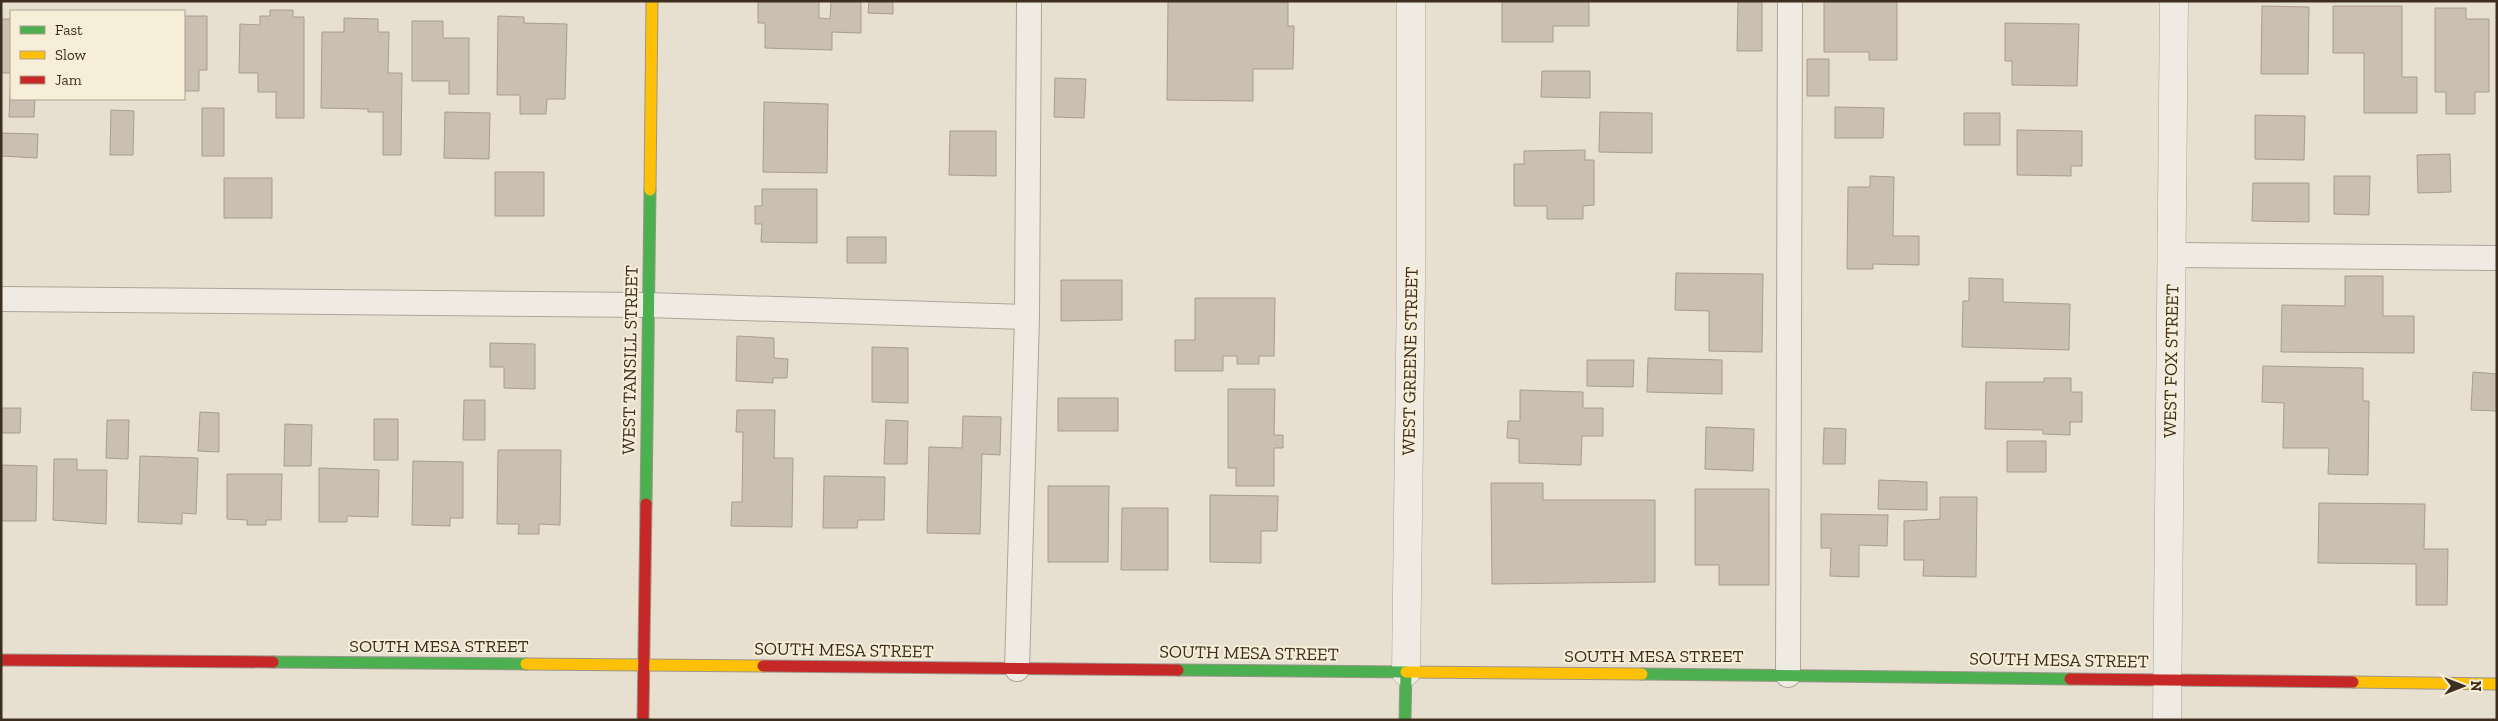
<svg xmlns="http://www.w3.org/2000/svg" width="2498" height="721" viewBox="0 0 2498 721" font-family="'Zilla Slab',serif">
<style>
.building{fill:#cbbfb2;stroke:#a89c90}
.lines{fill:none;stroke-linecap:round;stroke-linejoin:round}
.lane-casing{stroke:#ada599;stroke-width:26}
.street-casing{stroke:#ada599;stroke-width:29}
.fast-casing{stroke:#9c958a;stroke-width:13}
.slow-casing{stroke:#9c958a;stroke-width:13}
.jam-casing{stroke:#9c958a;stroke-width:13}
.lane{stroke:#efebe3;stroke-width:24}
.street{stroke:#efebe3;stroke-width:28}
.fast{stroke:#4caf50;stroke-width:11}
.slow{stroke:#ffc107;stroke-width:11}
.jam{stroke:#c62828;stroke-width:11}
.labels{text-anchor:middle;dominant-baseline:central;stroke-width:4;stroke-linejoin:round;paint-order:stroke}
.street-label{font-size:18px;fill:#3d2e20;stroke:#f7eed8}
</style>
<rect width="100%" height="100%" fill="#e7e0d1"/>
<path class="building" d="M758,1H819V18L830,19L831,1H861V33L832,32V50L765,48V23H758Z
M869,1H893V14L868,13Z
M1168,1L1288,2V26H1294L1293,69H1253V101L1167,100Z
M1502,1H1589V26H1553V42H1502Z
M1738,1H1762V51H1737Z
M1824,1H1897V60H1869V52H1824Z
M2262,6L2309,7L2308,74H2261Z
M2333,6H2402V77H2417V113H2364V53H2333Z
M2435,8H2466V19H2489V92H2475V114H2446V92H2435Z
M270,10H293V17H304V118H276V92H258V73H239L240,24L260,25V16H270Z
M184,16H207V70H199V91H184Z
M498,16L524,17V23L567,24L565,99H547L546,114H520V95H497Z
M344,18L378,19V32H389L388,73H402L401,155H383V112H368V109L321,108L322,32H344Z
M1,19H11V99H35L34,117H9L11,73H1Z
M412,21H443V38H469V94H449V81H412Z
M2005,23L2079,24L2077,86L2012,85V61H2005Z
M1807,59H1829V96H1807Z
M1542,71H1590V98L1541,97Z
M1055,78L1086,79L1084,118L1054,117Z
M764,102L828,104L827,173L763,172Z
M1835,107L1884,108L1883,138H1835Z
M202,108H224V156H202Z
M111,110L134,111L133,155H110Z
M445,112L490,113L489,159L444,158Z
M1600,112L1652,113V153L1599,152Z
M1964,113H2000V145H1964Z
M2255,115L2305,116L2304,160L2255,159Z
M2017,130L2082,131V166H2071V176L2017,175Z
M950,131H996V176L949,175Z
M1,133L38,134L37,158L1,156Z
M1585,150V160H1594V205L1583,206V219H1547V206H1514V164H1524V151Z
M2450,154L2451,192L2418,193L2417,155Z
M495,172H544V216H495Z
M1870,176L1894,177L1893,236H1919V265L1873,264V269H1847L1848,187H1870Z
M2334,176H2370L2369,215L2334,214Z
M224,178H272V218H224Z
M2253,183H2309V222L2252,221Z
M762,189H817V243L761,242L762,224H755V206H762Z
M847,237H886V263H847Z
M1676,273L1763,274L1762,352L1709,351V311L1675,310Z
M2345,276H2383V316H2414V353L2281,352L2282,305L2345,306Z
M1969,278L2003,279V302L2070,304L2069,350L1962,347L1963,301H1969Z
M1061,280H1122V320L1061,321Z
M1195,298H1275L1274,356H1259V364H1237V356H1223V371H1175V340H1195Z
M737,336L774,338V358L788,359L787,378H773V383L736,381Z
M490,343L535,344V389L504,388V367H490Z
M872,347L908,348V403L872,402Z
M1648,358L1722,360V394L1647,392Z
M1587,360H1634L1633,387L1587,386Z
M2263,366L2363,368V401H2369L2368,475L2328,474L2329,448H2283L2284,403L2262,402Z
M2473,372L2497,374V411L2471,410Z
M2044,378H2071V392H2082V422H2070V435L2043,434V430L1985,429L1986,382H2044Z
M1228,389H1275L1274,435H1283V448H1274V486H1236V468H1228Z
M1520,390L1583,392V408H1603V436H1582L1581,465L1519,463V439L1507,438L1508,421H1520Z
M1058,398H1118V431H1058Z
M464,400H485V440H463Z
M1,408H21L20,433H1Z
M737,410H775L774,458H793L792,527L731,526L732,502H742L743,432H736Z
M200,412L219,413V452L198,451Z
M963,416L1001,417L1000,455L982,454L980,534L927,533L929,447L962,448Z
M374,419H398V460H374Z
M107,420H129L128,459L106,458Z
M886,420L908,421L907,464H884Z
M285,424L312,425L311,466H284Z
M1706,427L1754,429L1753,471L1705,469Z
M1824,428L1846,429L1845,464H1823Z
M2007,441H2046V472H2007Z
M498,450H561L560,525L539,524V534H518L519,524H497Z
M140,456L198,458L196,514L182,513V524L138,522Z
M54,459H77V470H107L106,524L53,520Z
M413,461L463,462V518H450V526L412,525Z
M1,465L37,466L36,521H1Z
M319,468L379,470L378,517L347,516V522H319Z
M227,474H282L281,520H266V525H247V520L227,519Z
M824,476L885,477L884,520H858L857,528H823Z
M1879,480L1927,482V510L1878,509Z
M1491,483H1543V500H1655V582L1492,584Z
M1048,486H1109L1108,562H1048Z
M1695,489H1769V585H1719V565H1695Z
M1210,495L1278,496L1277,531H1261V563L1210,562Z
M1940,497H1977L1976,577L1923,576L1924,560H1904V521L1940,519Z
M2319,503L2425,504L2424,549H2448L2447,605H2416V564L2318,563Z
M1122,508H1168V570H1121Z
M1821,514L1888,515L1887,546L1859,545V577L1830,576L1831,548H1821Z"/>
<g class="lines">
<defs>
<path id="lane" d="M2172,255L2497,258
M1,299L648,305L1027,317
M1017,669L1027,317L1029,1
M1788,675L1790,1"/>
<path id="street" d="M1406,672L1411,281V1
M2167,720L2174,1"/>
<path id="fast" d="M646,504L650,190
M273,662L526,664
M1178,670L1406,672
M1642,674L2070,679
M1405,720L1406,672"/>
<path id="slow" d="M650,190L652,1
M526,664L763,666
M1406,672L1642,674
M2353,682L2497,684"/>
<path id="jam" d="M1,660L273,662
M763,666L1178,670
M2070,679L2353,682
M643,720L646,504"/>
</defs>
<use href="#lane" class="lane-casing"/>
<use href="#street" class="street-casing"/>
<use href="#fast" class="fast-casing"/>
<use href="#slow" class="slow-casing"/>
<use href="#jam" class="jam-casing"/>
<use href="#lane" class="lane"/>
<use href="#street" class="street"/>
<use href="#fast" class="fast"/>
<use href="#slow" class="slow"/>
<use href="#jam" class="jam"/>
</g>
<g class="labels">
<g class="street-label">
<text transform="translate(630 360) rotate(-89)">WEST TANSILL STREET</text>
<text transform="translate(1410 361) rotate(-89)">WEST GREENE STREET</text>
<text transform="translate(2171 361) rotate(-89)">WEST FOX STREET</text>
<text x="439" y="646">SOUTH MESA STREET</text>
<text transform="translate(844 650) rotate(1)">SOUTH MESA STREET</text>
<text transform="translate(1249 653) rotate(1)">SOUTH MESA STREET</text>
<text x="1654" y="656">SOUTH MESA STREET</text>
<text transform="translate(2059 660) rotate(1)">SOUTH MESA STREET</text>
</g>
</g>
<rect width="2498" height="721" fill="none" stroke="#3d2e20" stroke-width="5"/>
<rect x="10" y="10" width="175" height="90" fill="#f7eed8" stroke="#ada18e"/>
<rect x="20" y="26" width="25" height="8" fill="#4caf50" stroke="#ada18e"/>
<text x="55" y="35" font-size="15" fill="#3d2e20">Fast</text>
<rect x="20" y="51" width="25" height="8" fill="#ffc107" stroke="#ada18e"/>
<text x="55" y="60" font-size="15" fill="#3d2e20">Slow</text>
<rect x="20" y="76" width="25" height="8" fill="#c62828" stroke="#ada18e"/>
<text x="55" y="85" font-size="15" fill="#3d2e20">Jam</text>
<g transform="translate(2463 686) rotate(90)" stroke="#f7eed8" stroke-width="4" paint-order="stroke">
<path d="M0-4L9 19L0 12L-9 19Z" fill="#3d2e20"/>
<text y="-8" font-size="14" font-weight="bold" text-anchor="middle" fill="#3d2e20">N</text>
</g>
</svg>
